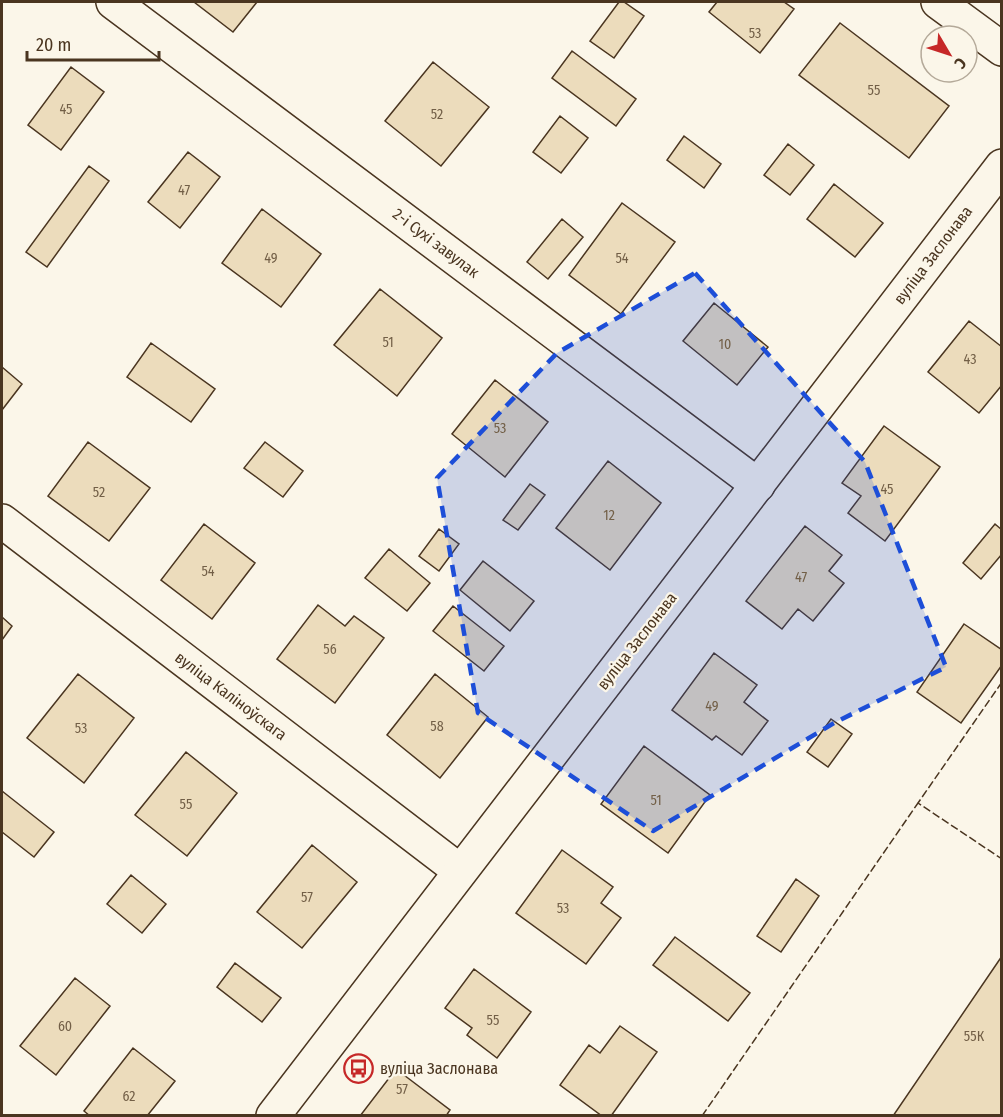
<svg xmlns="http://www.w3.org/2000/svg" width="1003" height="1117" viewBox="0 0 1003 1117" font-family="'Fira Sans Condensed',sans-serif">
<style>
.building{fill:#ecdcbc;stroke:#4a3520;stroke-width:1.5}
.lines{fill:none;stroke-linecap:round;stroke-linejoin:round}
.street-casing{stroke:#4a3520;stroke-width:36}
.secondary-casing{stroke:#4a3520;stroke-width:36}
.street{stroke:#fbf6e9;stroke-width:33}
.secondary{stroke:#fbf6e9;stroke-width:33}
.fence{stroke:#4a3520;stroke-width:1.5;stroke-dasharray:8 3;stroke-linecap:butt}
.marked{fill:#1d4ed8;fill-opacity:0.2;stroke:#1d4ed8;stroke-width:4.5;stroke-dasharray:12 8;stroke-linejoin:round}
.labels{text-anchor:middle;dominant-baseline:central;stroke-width:4.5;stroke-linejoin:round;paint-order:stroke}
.number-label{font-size:14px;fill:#725f47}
.street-label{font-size:16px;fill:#4a3520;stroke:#fbf6e9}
.poi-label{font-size:16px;fill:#4a3520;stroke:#fbf6e9;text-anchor:start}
</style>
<rect width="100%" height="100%" fill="#fbf6e9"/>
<path class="building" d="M194,2H257L233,32Z
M619,2H624L644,16L614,58L590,41Z
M717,2H784L794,9L760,53L709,12Z
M840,23L949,106L909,158L799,75Z
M572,51L636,99L616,126L552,78Z
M433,62L489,107L441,166L385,121Z
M71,67L104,92L61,150L28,125Z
M560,116L588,138L561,173L533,152Z
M684,136L721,164L704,188L667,160Z
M788,144L814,165L790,195L764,175Z
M188,152L220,177L180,228L148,202Z
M89,166L109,181L47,267L26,252Z
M834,184L883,223L855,257L807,219Z
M622,203L675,242L621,314L569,275Z
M262,209L321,254L281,307L222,263Z
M562,219L583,237L548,279L527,262Z
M380,289L442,338L397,396L334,345Z
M714,303L768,347L737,385L683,341Z
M969,321L1002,347V385L979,413L928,372Z
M151,343L215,389L191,422L127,377Z
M2,367L22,384L2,410Z
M495,380L548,422L505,477L452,434Z
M884,426L940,467L885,541L848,513L861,496L842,483Z
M88,442L150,488L109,541L48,496Z
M265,442L303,471L283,497L244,468Z
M608,461L661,503L610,570L556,528Z
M530,484L545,495L518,530L503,520Z
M204,524L255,563L212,619L161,580Z
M995,524L1002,530V554L981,579L963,563Z
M805,526L842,555L829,571L844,583L813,621L798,609L782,629L746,601Z
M439,529L459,544L439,571L419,556Z
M389,549L430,583L407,611L365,578Z
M483,561L534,601L510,631L460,590Z
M318,605L345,626L354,616L384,638L335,703L277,659Z
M453,606L504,646L484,671L433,631Z
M2,617L12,626L2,640Z
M964,624L1002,650V665L961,723L917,692Z
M714,653L757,685L744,702L768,721L742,755L716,736L712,740L672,710Z
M78,674L134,718L84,783L27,738Z
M435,674L488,717L440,778L387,735Z
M831,719L852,734L828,767L807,752Z
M644,746L710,795L668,853L601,804Z
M186,752L237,793L187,856L135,815Z
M2,791L54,832L34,857L2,832Z
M312,845L357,882L302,948L257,912Z
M562,850L613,887L601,903L621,918L586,964L516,913Z
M131,875L166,904L142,933L107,904Z
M796,879L819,896L781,952L757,936Z
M675,937L750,993L728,1021L653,965Z
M1002,956V1116H893Z
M235,963L281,998L262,1022L217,987Z
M474,969L531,1012L497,1058L467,1035L472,1028L445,1008Z
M75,978L110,1006L56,1075L20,1046Z
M620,1026L657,1052L611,1116H602L560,1085L589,1045L600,1053Z
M133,1048L175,1081L147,1116H90L84,1111Z
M396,1069L450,1110L446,1116H360Z"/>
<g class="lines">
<defs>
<path id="street" d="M113,2L758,485
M938,2L1002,49
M2,521L460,871"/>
<path id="secondary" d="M273,1116L1002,166"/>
</defs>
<use href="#street" class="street-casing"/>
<use href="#secondary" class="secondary-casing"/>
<use href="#street" class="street"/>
<use href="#secondary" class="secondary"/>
<path class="fence" d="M1002,682L918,803L1002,859
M702,1116L918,803"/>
</g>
<path class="marked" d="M695,273L865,462L946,667L834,723L653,831L478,713L437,478L557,353Z"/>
<defs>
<symbol id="bus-ring" viewBox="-11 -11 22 22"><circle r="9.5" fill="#fbf6e9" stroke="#c62828" stroke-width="1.5"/><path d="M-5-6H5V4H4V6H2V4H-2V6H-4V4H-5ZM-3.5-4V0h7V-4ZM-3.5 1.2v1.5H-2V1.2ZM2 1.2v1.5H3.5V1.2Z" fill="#c62828"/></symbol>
</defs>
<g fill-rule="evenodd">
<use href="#bus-ring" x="342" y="1052" width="33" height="33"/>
</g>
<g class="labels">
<g class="number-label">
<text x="755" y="33">53</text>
<text x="874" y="90">55</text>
<text x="66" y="109">45</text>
<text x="437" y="114">52</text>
<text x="184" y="190">47</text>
<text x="271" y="258">49</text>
<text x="622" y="258">54</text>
<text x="388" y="342">51</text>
<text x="725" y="344">10</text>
<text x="970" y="359">43</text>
<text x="500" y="428">53</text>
<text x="887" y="489">45</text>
<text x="99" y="492">52</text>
<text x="609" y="515">12</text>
<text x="208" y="571">54</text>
<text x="801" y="577">47</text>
<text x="330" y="649">56</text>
<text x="712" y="706">49</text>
<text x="437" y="726">58</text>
<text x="81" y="728">53</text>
<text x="656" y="800">51</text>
<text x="186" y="804">55</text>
<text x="307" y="897">57</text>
<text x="563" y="908">53</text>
<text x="493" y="1020">55</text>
<text x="65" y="1026">60</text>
<text x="974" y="1036">55К</text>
<text x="402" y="1089">57</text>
<text x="129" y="1096">62</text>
</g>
<g class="street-label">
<text transform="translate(436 243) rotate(37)">2-і Сухі завулак</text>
<text transform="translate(933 255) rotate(-53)">вуліца Заслонава</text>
<text transform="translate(637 641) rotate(-52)">вуліца Заслонава</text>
<text transform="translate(231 696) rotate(37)">вуліца Каліноўскага</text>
</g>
<g class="poi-label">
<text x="380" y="1068">вуліца Заслонава</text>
</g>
</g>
<rect width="1003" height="1117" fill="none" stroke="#4a3520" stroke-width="6"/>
<g transform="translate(949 54) rotate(129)"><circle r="28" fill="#fbf6e9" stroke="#b4a999" stroke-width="1.5"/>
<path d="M0-4.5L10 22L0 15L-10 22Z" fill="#c62828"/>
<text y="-9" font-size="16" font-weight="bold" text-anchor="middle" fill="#4a3520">С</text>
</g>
<path d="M27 51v9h132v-9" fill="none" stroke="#4a3520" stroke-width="3"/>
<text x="36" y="51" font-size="18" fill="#4a3520" stroke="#fbf6e9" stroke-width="4.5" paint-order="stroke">20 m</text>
</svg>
